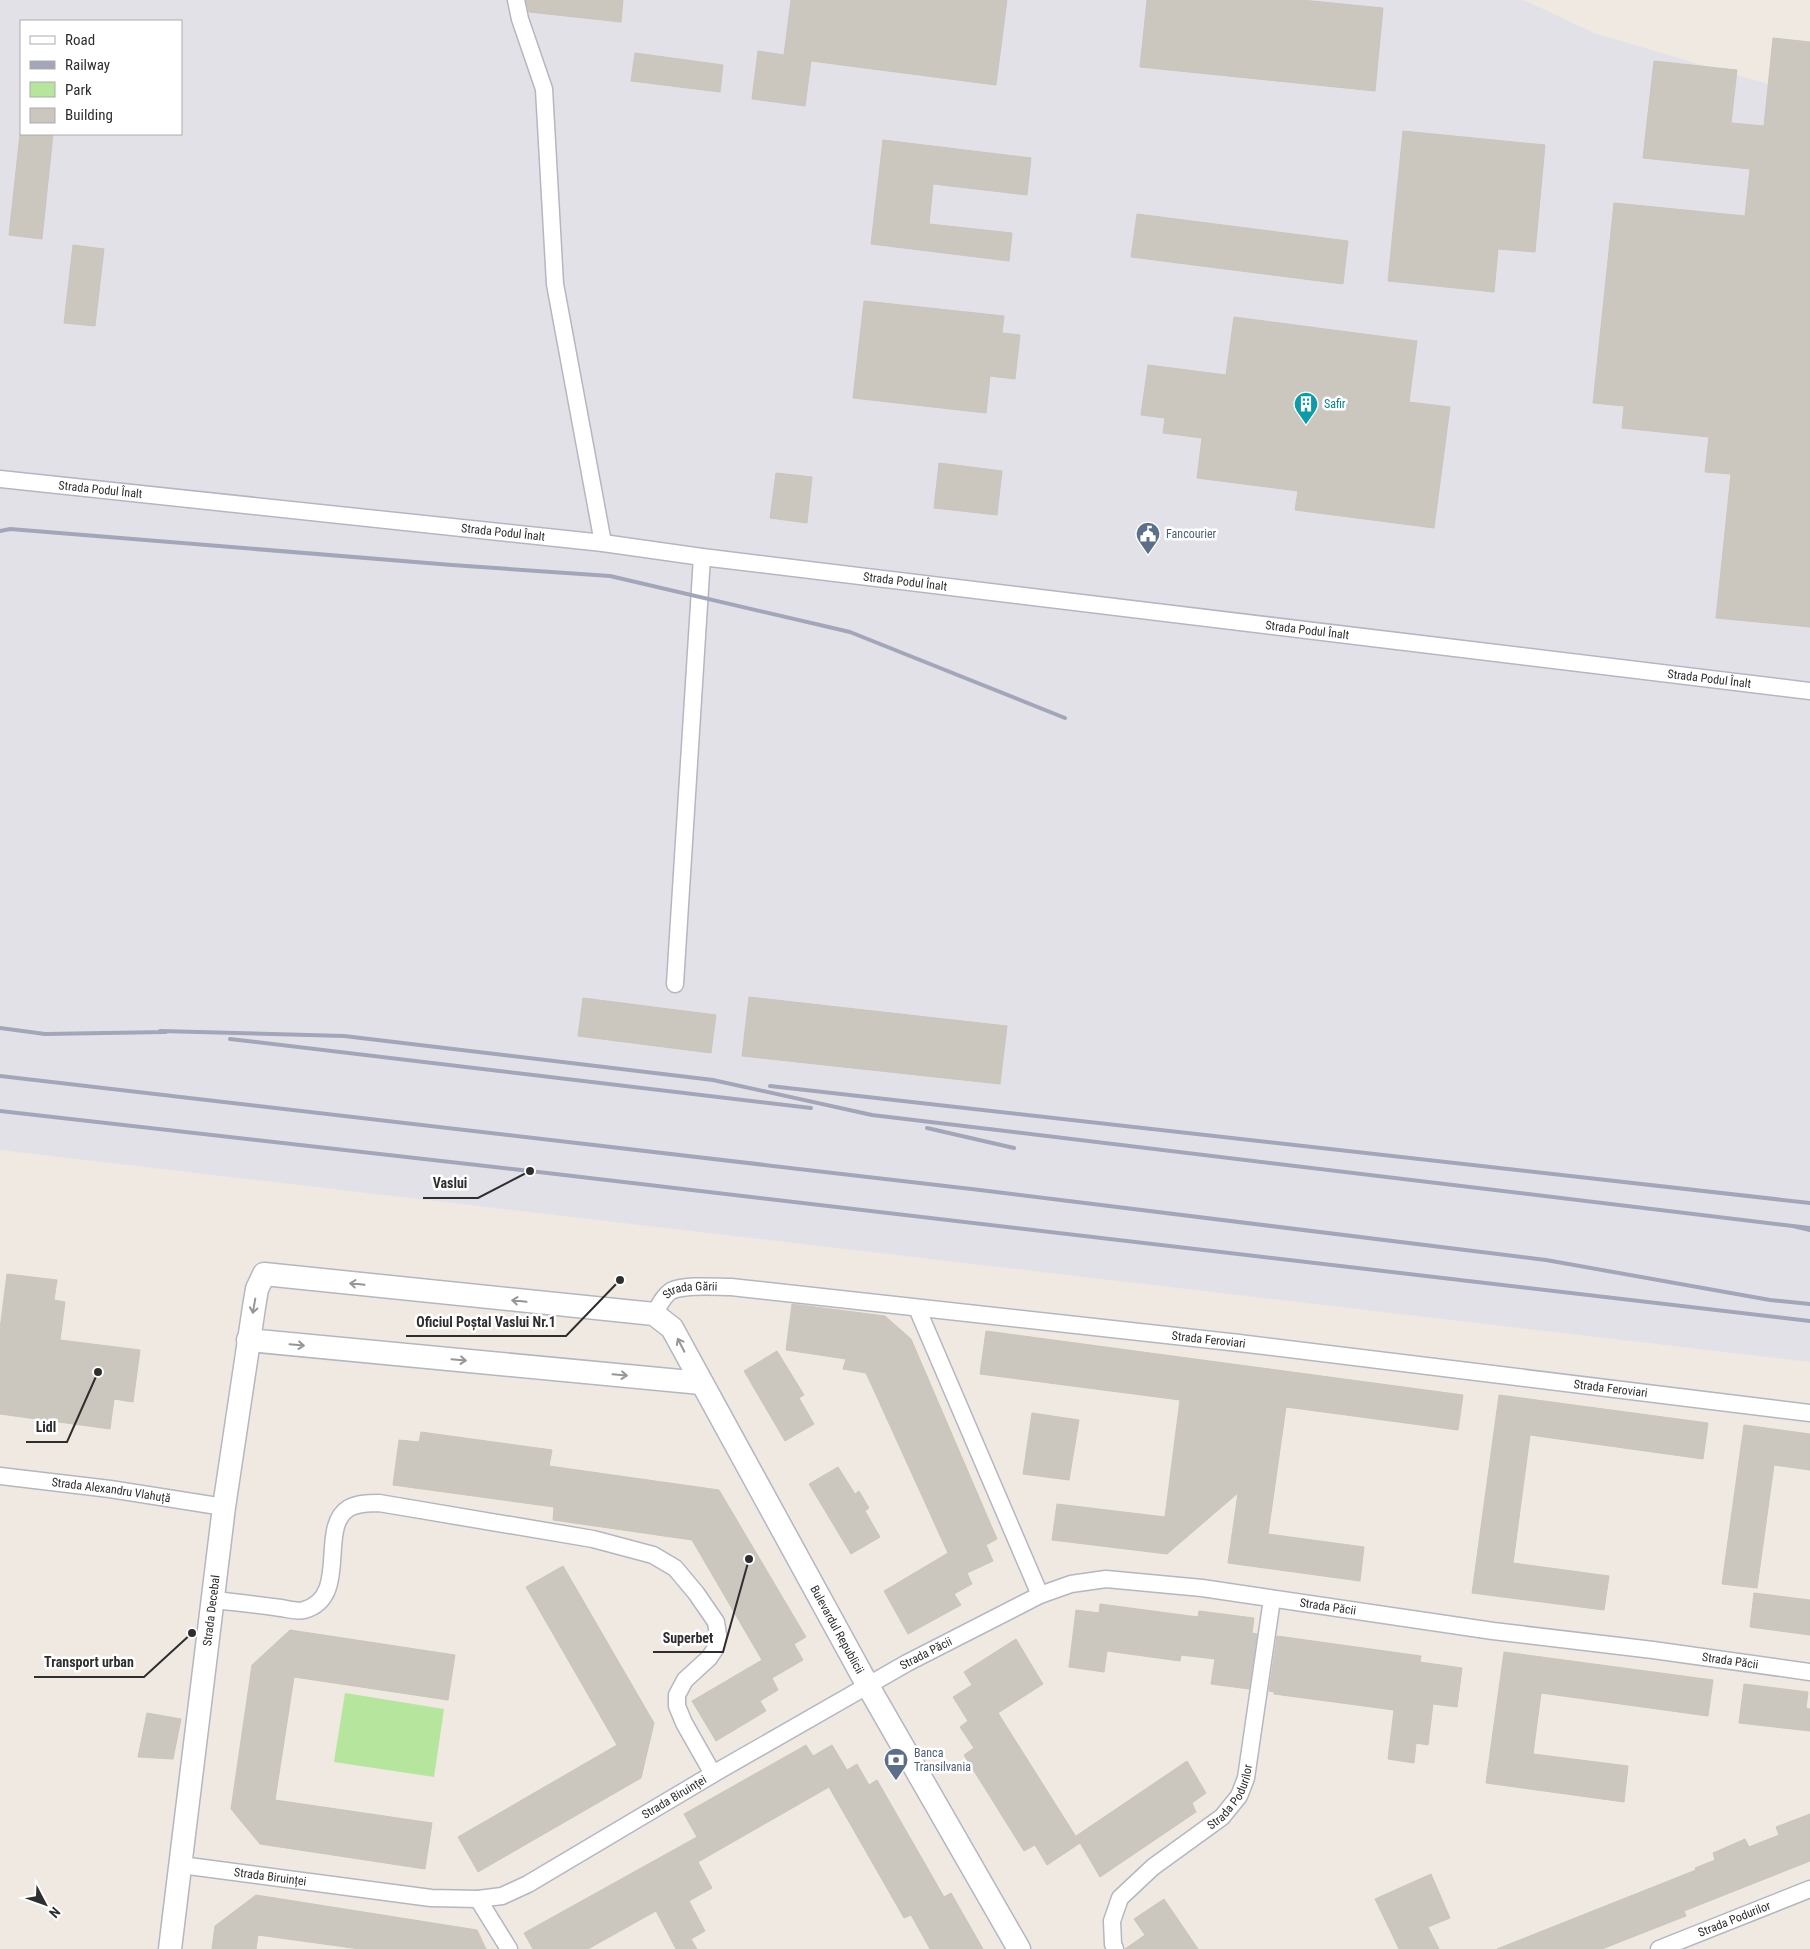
<svg xmlns="http://www.w3.org/2000/svg" width="1810" height="1949" viewBox="0 0 1810 1949" font-family="'Roboto Condensed',sans-serif">
<style>
.industrial{fill:#e3e1e8;fill-rule:evenodd}
.green{fill:#b6e59e}
.building{fill:#cbc7bf;stroke:#cbc5ba}
.lines{fill:none;stroke-linecap:round;stroke-linejoin:round}
.street-casing{stroke:#b4b7c1;stroke-width:19}
.secondary-casing{stroke:#b4b7c1;stroke-width:25}
.street{stroke:#fff;stroke-width:16}
.secondary{stroke:#fff;stroke-width:22}
.rail{stroke:#a3a6b8;stroke-width:4}
.oneway{stroke:#969696}
.labels{text-anchor:middle;dominant-baseline:central;stroke-width:5;stroke-linejoin:round;paint-order:stroke}
.culture-label{font-size:12px;fill:#0d838f;stroke:#fff;text-anchor:start}
.street-label{font-size:12px;fill:#2e2e2e;stroke:#fff}
.service-label{font-size:12px;fill:#4e5e75;stroke:#fff;text-anchor:start}
.leader{fill:none;stroke:#2e2e2e;stroke-width:2}
.callout-dot{fill:#2e2e2e;stroke:#fff;stroke-width:2}
.callout-label{font-size:14px;text-anchor:middle;font-weight:bold;fill:#2e2e2e;stroke:#fff;stroke-width:5;stroke-linejoin:round;paint-order:stroke}
</style>
<rect width="100%" height="100%" fill="#efe9e1"/>
<path class="industrial" d="M0,0H1524L1594,33L1739,76L1810,94V1362L0,1150ZM21,21H181V134H21Z"/>
<path class="green" d="M345,1693L444,1709L434,1777L334,1762Z"/>
<path class="building" d="M526,0H623L621,22L529,12Z
M791,0H1007L996,85L811,61L805,106L752,99L758,51L784,55Z
M1147,0H1302L1383,8L1375,91L1140,67Z
M1773,38L1810,42V627L1716,618L1731,474L1705,472L1709,437L1622,428L1624,406L1593,403L1614,203L1745,216L1750,169L1643,158L1654,61L1737,70L1731,123L1764,126Z
M635,53L723,65L720,92L631,81Z
M1403,131L1545,145L1535,252L1498,249L1494,292L1388,281Z
M20,134H53L42,239L9,235Z
M883,140L1031,158L1027,195L933,184L929,224L1012,233L1009,261L871,244Z
M1137,214L1348,241L1343,284L1131,257Z
M73,245L104,249L95,326L64,323Z
M864,301L1004,316L1002,333L1020,335L1015,379L990,376L986,413L853,398Z
M1234,317L1417,341L1409,402L1450,407L1434,528L1295,510L1298,491L1197,478L1202,438L1163,433L1165,418L1141,415L1148,365L1226,375Z
M939,463L1002,471L997,515L934,508Z
M776,473L812,477L807,523L770,518Z
M749,997L1007,1026L1000,1084L742,1056Z
M583,998L716,1015L711,1053L578,1036Z
M7,1274L57,1280L54,1300L65,1302L60,1340L140,1350L133,1402L114,1399L110,1429L0,1414V1329Z
M792,1304L885,1316L911,1339L997,1539L986,1545L993,1561L967,1573L972,1584L954,1594L961,1605L908,1634L884,1591L948,1553L866,1373L843,1369L846,1359L786,1350Z
M986,1331L1463,1395L1458,1430L1286,1407L1268,1534L1364,1547L1360,1581L1228,1563L1238,1493L1167,1554L1052,1540L1057,1504L1165,1517L1180,1400L980,1374Z
M777,1351L804,1395L799,1398L814,1424L785,1441L744,1371Z
M1499,1395L1708,1423L1703,1459L1530,1435L1513,1563L1609,1576L1604,1610L1472,1593Z
M1032,1413L1079,1420L1069,1480L1023,1474Z
M1744,1425L1810,1434V1470L1774,1465L1757,1588L1722,1584Z
M421,1432L552,1450L549,1466L719,1490L806,1637L794,1644L803,1660L772,1678L778,1690L760,1701L766,1711L716,1741L692,1701L762,1660L692,1540L553,1520L554,1507L393,1485L399,1440L419,1442Z
M838,1467L855,1494L859,1491L869,1508L865,1511L880,1537L851,1554L809,1484Z
M563,1566L654,1723L641,1778L478,1872L458,1837L617,1745L526,1587Z
M1754,1593L1810,1600V1635L1750,1627Z
M1100,1604L1198,1617L1199,1611L1254,1618L1252,1633L1257,1634L1249,1689L1211,1684L1215,1659L1181,1655L1180,1661L1107,1651L1104,1672L1069,1667L1076,1610L1099,1613Z
M290,1630L455,1655L448,1700L294,1677L275,1800L432,1823L425,1869L260,1844L231,1809L252,1665Z
M1277,1636L1421,1656L1420,1662L1462,1668L1457,1707L1433,1704L1428,1745L1416,1743L1414,1763L1388,1759L1394,1710L1274,1694V1692L1269,1691Z
M1016,1639L1043,1684L998,1713L1080,1843L1047,1865L1035,1845L1024,1851L964,1755L974,1748L960,1727L968,1721L953,1697L972,1685L964,1672Z
M1504,1652L1713,1680L1708,1716L1541,1693L1533,1754L1628,1766L1624,1802L1486,1783Z
M1744,1684L1808,1692L1806,1708L1810,1709V1731L1739,1723Z
M147,1713L181,1719L173,1759L138,1757Z
M806,1745L813,1756L832,1745L847,1770L857,1764L869,1785L877,1780L944,1897L951,1893L983,1949H930L911,1915L904,1918L829,1787L698,1862L712,1888L689,1901L705,1931L691,1939L697,1949H676L656,1911L588,1949H533L524,1933L697,1837L684,1814Z
M1187,1761L1206,1793L1192,1803L1196,1812L1100,1877L1076,1836Z
M1810,1814V1861L1684,1911L1686,1916L1602,1949H1497L1696,1870L1695,1868L1715,1860L1713,1853L1745,1839L1749,1847L1779,1835L1776,1827Z
M1431,1874L1450,1918L1428,1927L1439,1949H1399L1375,1899Z
M256,1895L477,1930L486,1949H360L258,1935L256,1949H212L215,1926Z
M1164,1899L1198,1949H1125L1145,1935L1134,1919Z"/>
<g class="lines">
<defs>
<g id="street">
<path d="M516,0L520,19L544,89L555,284L603,543"/>
<path id="s1" d="M0,479L603,543L702,557L1810,691"/>
<path d="M675,984L702,557"/>
<path d="M917,1308L1040,1595"/>
<path id="s2" d="M654,1314C659,1306 663,1296 671,1291C685,1284 715,1287 731,1287L1239,1343L1810,1413"/>
<path id="s3" d="M0,1476L110,1489L224,1507"/>
<path d="M213,1600C236,1602 259,1605 281,1608C288,1609 298,1612 304,1610C351,1597 317,1527 349,1508C358,1503 369,1503 379,1503L593,1539L653,1555L675,1568L696,1593L716,1622L718,1635L715,1649L709,1658L685,1680L677,1695V1706L684,1723L713,1774"/>
<path id="s4" d="M181,1865L431,1898L478,1899L502,1896L528,1884L713,1774L907,1663L1040,1595L1071,1584L1106,1579L1202,1588L1493,1631L1653,1650L1810,1672"/>
<path d="M478,1899L509,1949"/>
<path id="s5" d="M1115,1949L1113,1944L1112,1921L1120,1898L1153,1867L1222,1817L1239,1796L1246,1778L1272,1599"/>
<path id="s6" d="M1659,1949L1810,1889"/>
</g>
<g id="secondary">
<path d="M248,1340L701,1383"/>
<path id="s7" d="M170,1949L224,1507L254,1307L257,1289L264,1274L654,1314L672,1328L868,1686L1019,1949"/>
</g>
</defs>
<use href="#street" class="street-casing"/>
<use href="#secondary" class="secondary-casing"/>
<use href="#street" class="street"/>
<use href="#secondary" class="secondary"/>
<path class="rail" d="M0,531L10,529L452,565L610,576L850,632L1065,718
M0,1028L45,1034L166,1032
M160,1031L344,1036L713,1080L872,1115L1793,1226
M230,1039L811,1108
M0,1076L980,1190L1546,1260L1770,1300L1810,1304
M770,1086L1810,1203
M0,1111L530,1171L1810,1321
M927,1128L1014,1148
M1810,1228L1793,1226L1810,1230"/>
</g>
<defs><path id="oneway-shaft" d="M-6 0H5M1.5-3L5.5 0L1.5 3" fill="none" stroke-width="1.6" stroke-linecap="round" stroke-linejoin="round" transform="scale(1.25)"/></defs>
<g class="oneway">
<use href="#oneway-shaft" transform="translate(357 1284) rotate(-174)"/>
<use href="#oneway-shaft" transform="translate(519 1301) rotate(-174)"/>
<use href="#oneway-shaft" transform="translate(254 1306) rotate(100)"/>
<use href="#oneway-shaft" transform="translate(297 1345) rotate(5)"/>
<use href="#oneway-shaft" transform="translate(681 1345) rotate(-117)"/>
<use href="#oneway-shaft" transform="translate(459 1360) rotate(5)"/>
<use href="#oneway-shaft" transform="translate(620 1375) rotate(5)"/>
</g>
<defs>
<symbol id="building-pin" viewBox="-11 -11 22 30"><path d="M0 17L-7.5 6A9.5 9.5 0 1 1 7.5 6Z" fill="#0f9aa8" stroke="#fff"/><path d="M-4-6H4V6H1V3H-1V6H-4ZM-2.5-4.3h1.7v1.8h-1.7ZM.8-4.3h1.7v1.8H.8ZM-2.5-1h1.7V.8h-1.7ZM.8-1h1.7V.8H.8Z" fill="#fff"/></symbol>
<symbol id="civic-pin" viewBox="-11 -11 22 30"><path d="M0 17L-7.5 6A9.5 9.5 0 1 1 7.5 6Z" fill="#5c6f8a" stroke="#fff"/><path d="M-.6-6.5H3V-4.5H.6V-3L4-1V1h2V6H-6V1h2V-1L-.6-3ZM-1.2 2.5V6h2.4V2.5Z" fill="#fff"/></symbol>
<symbol id="bank-pin" viewBox="-11 -11 22 30"><path d="M0 17L-7.5 6A9.5 9.5 0 1 1 7.5 6Z" fill="#5c6f8a" stroke="#fff"/><path d="M-6-4H6V4H-6ZM0-2.3a2.3 2.3 0 1 0 0 4.6a2.3 2.3 0 1 0 0-4.6Z" fill="#fff"/></symbol>
</defs>
<g fill-rule="evenodd">
<use href="#building-pin" x="1292" y="390" width="28" height="38"/>
<use href="#civic-pin" x="1134" y="520" width="28" height="38"/>
<use href="#bank-pin" x="882" y="1746" width="28" height="38"/>
</g>
<g class="labels">
<g class="culture-label">
<text x="1324" y="404">Safir</text>
</g>
<g class="street-label">
<text stroke="none"><textPath href="#s1" startOffset="101">Strada Podul Înalt</textPath></text>
<text stroke="none"><textPath href="#s1" startOffset="506">Strada Podul Înalt</textPath></text>
<text stroke="none"><textPath href="#s1" startOffset="911">Strada Podul Înalt</textPath></text>
<text stroke="none"><textPath href="#s1" startOffset="1316">Strada Podul Înalt</textPath></text>
<text stroke="none"><textPath href="#s1" startOffset="1721">Strada Podul Înalt</textPath></text>
<text stroke="none"><textPath href="#s2" startOffset="48">Strada Gării</textPath></text>
<text stroke="none"><textPath href="#s2" startOffset="570">Strada Feroviari</textPath></text>
<text stroke="none"><textPath href="#s2" startOffset="975">Strada Feroviari</textPath></text>
<text stroke="none"><textPath href="#s3" startOffset="112">Strada Alexandru Vlahuță</textPath></text>
<text stroke="none"><textPath href="#s4" startOffset="1232">Strada Păcii</textPath></text>
<text stroke="none"><textPath href="#s7" startOffset="341">Strada Decebal</textPath></text>
<text stroke="none"><textPath href="#s7" startOffset="1441">Bulevardul Republicii</textPath></text>
<text stroke="none"><textPath href="#s4" startOffset="812">Strada Păcii</textPath></text>
<text stroke="none"><textPath href="#s4" startOffset="1638">Strada Păcii</textPath></text>
<text stroke="none"><textPath href="#s5" startOffset="205">Strada Podurilor</textPath></text>
<text stroke="none"><textPath href="#s4" startOffset="522">Strada Biruinței</textPath></text>
<text stroke="none"><textPath href="#s4" startOffset="90">Strada Biruinței</textPath></text>
<text stroke="none"><textPath href="#s6" startOffset="81">Strada Podurilor</textPath></text>
</g>
<g class="service-label">
<text x="1166" y="534">Fancourier</text>
<text x="914" y="1753">Banca<tspan x="914" dy="14">Transilvania</tspan></text>
</g>
</g>
<path class="leader" d="M530 1171L478 1198H423M620 1280L566 1336H406M98 1372L67 1442H26M749 1559L723 1652H653M192 1633L144 1677H34"/>
<g class="callout-dot">
<circle cx="530" cy="1171" r="5"/>
<circle cx="620" cy="1280" r="5"/>
<circle cx="98" cy="1372" r="5"/>
<circle cx="749" cy="1559" r="5"/>
<circle cx="192" cy="1633" r="5"/>
</g>
<g class="callout-label">
<text x="450" y="1188">Vaslui</text>
<text x="486" y="1327">Oficiul Poștal Vaslui Nr.1</text>
<text x="46" y="1432">Lidl</text>
<text x="688" y="1643">Superbet</text>
<text x="89" y="1667">Transport urban</text>
</g>
<rect x="20" y="20" width="162" height="115" fill="#ffffff" stroke="#ababab"/>
<rect x="30" y="36" width="25" height="8" fill="#ffffff" stroke="#ababab"/>
<text x="65" y="45" font-size="15" fill="#2e2e2e">Road</text>
<rect x="30" y="61" width="25" height="8" fill="#a3a6b8" stroke="#ababab"/>
<text x="65" y="70" font-size="15" fill="#2e2e2e">Railway</text>
<rect x="30" y="82" width="25" height="15" fill="#b6e59e" stroke="#ababab"/>
<text x="65" y="95" font-size="15" fill="#2e2e2e">Park</text>
<rect x="30" y="108" width="25" height="15" fill="#cbc7bf" stroke="#ababab"/>
<text x="65" y="120" font-size="15" fill="#2e2e2e">Building</text>
<g transform="translate(45 1904) rotate(131)" stroke="#ffffff" stroke-width="4" paint-order="stroke">
<path d="M0-4L9 19L0 12L-9 19Z" fill="#2e2e2e"/>
<text y="-8" font-size="14" font-weight="bold" text-anchor="middle" fill="#2e2e2e">N</text>
</g>
</svg>
